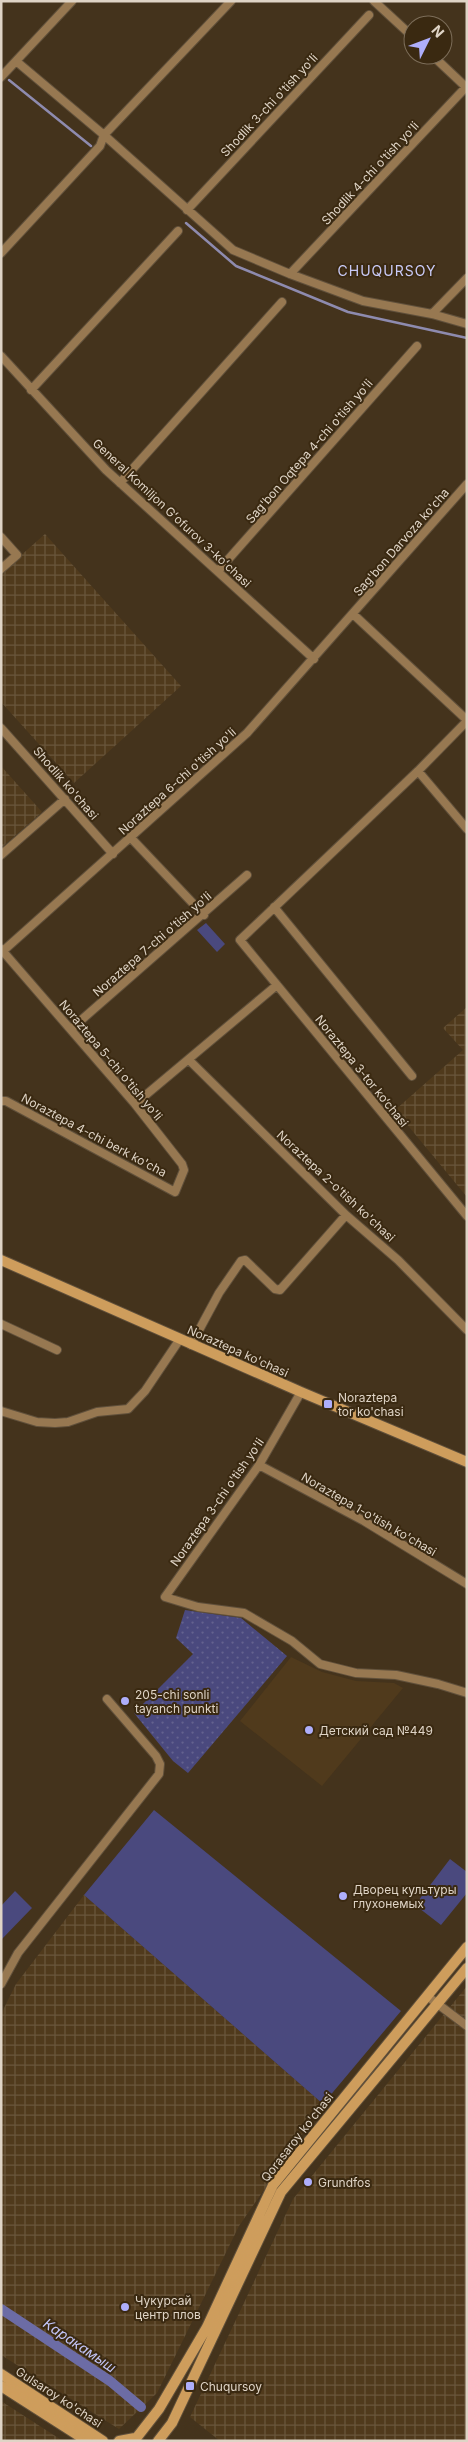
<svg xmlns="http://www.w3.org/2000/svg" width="468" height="2442" viewBox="0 0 468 2442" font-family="Inter,sans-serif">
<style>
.built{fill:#503a1c}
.industrial{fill:url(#industrial-grid)}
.grass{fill:url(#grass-dots)}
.park{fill:#4a497e}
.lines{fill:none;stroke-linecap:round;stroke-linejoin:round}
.stream{stroke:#8e8baf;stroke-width:2.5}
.canal{stroke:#6c6ca5;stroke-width:10}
.minor-casing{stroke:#60503b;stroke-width:10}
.secondary-casing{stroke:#60503b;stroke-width:12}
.minor{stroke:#977851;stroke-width:8}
.secondary{stroke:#ce9d5c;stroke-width:10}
.poi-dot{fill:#aeaefb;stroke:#3a2911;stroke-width:2}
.labels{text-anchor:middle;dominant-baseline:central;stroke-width:4;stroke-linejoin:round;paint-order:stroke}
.street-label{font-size:12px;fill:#dfd4c6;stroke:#3a2911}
.poi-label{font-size:12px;fill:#dfd4c6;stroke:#3a2911;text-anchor:start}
.neighbourhood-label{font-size:14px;letter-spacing:1px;fill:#c9caf6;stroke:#3a2911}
.water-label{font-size:14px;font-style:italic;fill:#c2c4f6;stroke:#3a2911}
</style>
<defs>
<pattern id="industrial-grid" width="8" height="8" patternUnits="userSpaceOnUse" patternTransform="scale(1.25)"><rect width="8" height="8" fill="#503a1c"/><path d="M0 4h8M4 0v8" fill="none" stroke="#69563c"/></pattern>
<pattern id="grass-dots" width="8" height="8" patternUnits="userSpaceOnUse" patternTransform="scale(1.25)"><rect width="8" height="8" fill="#4a497e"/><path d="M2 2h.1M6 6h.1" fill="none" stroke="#64628f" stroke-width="1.8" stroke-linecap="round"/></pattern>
</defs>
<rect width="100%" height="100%" fill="#44331c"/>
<path class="built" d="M291,1657L322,1672L356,1681L394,1683L403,1688L322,1786L240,1721Z"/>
<path class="industrial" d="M45,534L181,686L74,783L1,702V573Z
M1,766L42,812L1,848Z
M467,1007V1197L395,1110L463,1050L443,1028Z
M84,1895L323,2104L239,2226L157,2393L119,2429L1,2355V2014L16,1984Z
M467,1986V2441H220L190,2417L293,2199Z
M1,2401L63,2441H1Z"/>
<path class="grass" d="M185,1610L241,1618L287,1656L188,1773L173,1761L134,1713L193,1654L176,1638Z"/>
<path class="park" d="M206,923L225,944L217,952L197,930Z
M154,1810L401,2011L323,2104L84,1895Z
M450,1859L467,1872V1893L441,1925L415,1905Z
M15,1891L32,1908L1,1940V1906Z"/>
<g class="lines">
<path class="stream" d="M9,80L91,146
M186,223L236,266L348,312L467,338"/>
<path class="canal" d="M1,2309L110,2381L141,2407"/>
<defs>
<path id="minor" d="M374,1L413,37
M432,55L466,87
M16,61L104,135L233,250L290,274L363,301L432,314L467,324
M1,77L72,1
M187,210L369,15
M1,253L100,146L104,135L231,1
M290,274L467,86
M432,314L467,278
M1,356L106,470L314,659
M31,390L178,231
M120,483L282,302
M1,537L17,555L1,569
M218,571L417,346
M353,614L467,720
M467,721L418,771L240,940L467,1216
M1,728L113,854
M418,771L467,829
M131,838L204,915
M1,855L65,799
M274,907L412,1076
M1,949L135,1104L182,1164L184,1170L175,1192L6,1101H1
M3,951L247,733L467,484
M71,1029L247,875
M189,1060L346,1215L398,1260L467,1330
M135,1104L277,985
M1,1324L57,1350
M191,1345L219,1293L241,1261L245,1260L275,1289L280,1290L346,1215
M301,1392L259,1465L165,1597L198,1607L244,1613L292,1641L320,1664L356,1673L396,1675L438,1684L467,1693
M1,1411L37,1422L55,1423L68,1422L97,1412L128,1409L145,1391L180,1339
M259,1465L364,1521L467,1584
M1,1984L18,1953L159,1774L160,1764L156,1756L107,1699
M427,1996L467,2026"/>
<path id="secondary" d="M1,1260L301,1392L467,1462
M1,2374L103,2441
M1,2386L87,2441
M119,2441L135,2438
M134,2441L159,2409L207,2327L273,2185L467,1947
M158,2441L172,2423L281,2192L467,1968"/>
</defs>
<use href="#minor" class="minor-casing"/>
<use href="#secondary" class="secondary-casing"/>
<use href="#minor" class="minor"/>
<use href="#secondary" class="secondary"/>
</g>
<g class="poi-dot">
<rect x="323" y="1399" width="10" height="10" rx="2.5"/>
<circle cx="125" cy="1701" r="5"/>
<circle cx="309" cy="1730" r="5"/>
<circle cx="343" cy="1896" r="5"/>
<circle cx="308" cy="2182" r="5"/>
<circle cx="125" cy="2307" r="5"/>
<rect x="185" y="2381" width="10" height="10" rx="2.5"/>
</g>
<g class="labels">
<g class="street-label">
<text transform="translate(269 105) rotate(-47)">Shodlik 3-chi o'tish yo'li</text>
<text transform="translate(370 173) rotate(-47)">Shodlik 4-chi o'tish yo'li</text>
<text transform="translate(309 451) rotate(-49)">Sag'bon Oqtepa 4-chi o'tish yo'li</text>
<text transform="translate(172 513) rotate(43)">General Komiljon Gʻofurov 3-koʻchasi</text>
<text transform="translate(401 542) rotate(-49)">Sag'bon Darvoza ko'cha</text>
<text transform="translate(177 781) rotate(-42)">Noraztepa 6-chi o'tish yo'li</text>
<text transform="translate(66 783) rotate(49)">Shodlik ko'chasi</text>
<text transform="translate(152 944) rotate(-41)">Noraztepa 7-chi o'tish yo'li</text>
<text transform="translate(111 1060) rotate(50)">Noraztepa 5-chi o'tish yo'li</text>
<text transform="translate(362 1071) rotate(51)">Noraztepa 3-tor ko‘chasi</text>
<text transform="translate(94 1135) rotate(28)">Noraztepa 4-chi berk ko'cha</text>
<text transform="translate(336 1186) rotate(43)">Noraztepa 2-o'tish ko'chasi</text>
<text transform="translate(238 1351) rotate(24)">Noraztepa ko'chasi</text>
<text transform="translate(217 1502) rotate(-55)">Noraztepa 3-chi o'tish yo'li</text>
<text transform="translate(369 1514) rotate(30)">Noraztepa 1-o'tish ko'chasi</text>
<text transform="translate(297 2137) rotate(-52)">Qorasaroy ko'chasi</text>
<text transform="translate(59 2397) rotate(33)">Gulsaroy ko'chasi</text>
</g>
<g class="poi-label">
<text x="338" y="1397">Noraztepa<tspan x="338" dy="14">tor ko'chasi</tspan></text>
<text x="135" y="1694">205-chi sonli<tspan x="135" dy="14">tayanch punkti</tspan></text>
<text x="319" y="1730">Детский сад №449</text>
<text x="353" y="1889">Дворец культуры<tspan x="353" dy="14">глухонемых</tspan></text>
<text x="318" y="2182">Grundfos</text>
<text x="135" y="2300">Чукурсай<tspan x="135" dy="14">центр плов</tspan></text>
<text x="200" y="2386">Chuqursoy</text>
</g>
<g class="neighbourhood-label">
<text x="387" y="270">CHUQURSOY</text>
</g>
<g class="water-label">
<text transform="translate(80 2345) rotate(34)">Каракамыш</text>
</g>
</g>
<rect width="468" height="2442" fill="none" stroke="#dfd4c6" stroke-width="5"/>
<g transform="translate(428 40) rotate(48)"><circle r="24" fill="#3a2911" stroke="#7c6d59"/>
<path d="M0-4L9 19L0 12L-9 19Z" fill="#aeaefb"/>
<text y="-8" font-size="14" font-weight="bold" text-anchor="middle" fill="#dfd4c6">N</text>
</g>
</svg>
